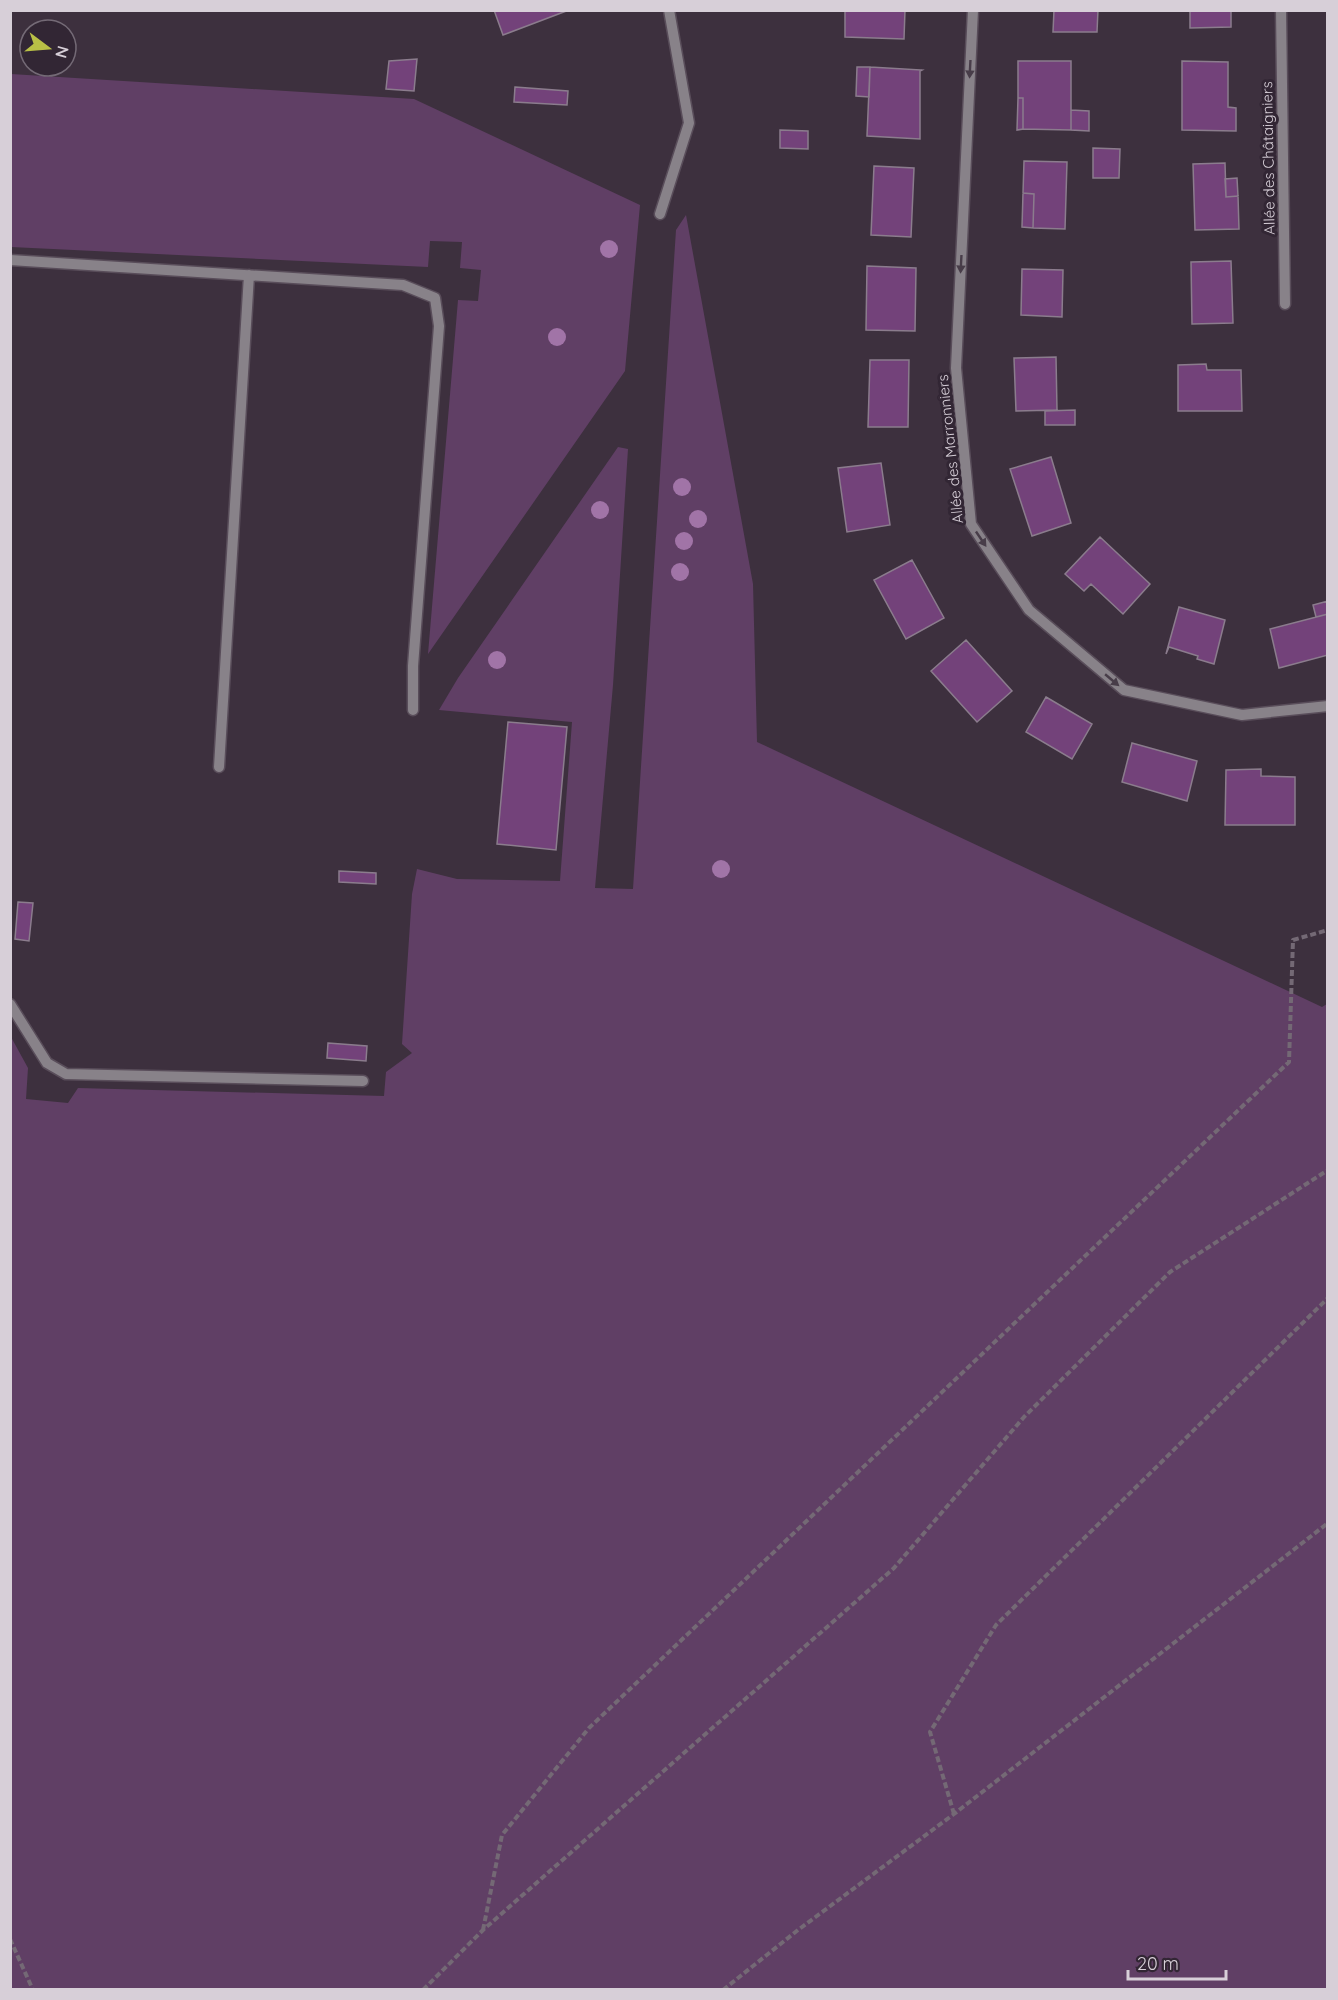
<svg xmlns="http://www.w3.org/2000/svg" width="1338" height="2000" viewBox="0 0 1338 2000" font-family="Quicksand,sans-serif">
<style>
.green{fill:#603f65}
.building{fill:#73427a;stroke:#8b7c8d;stroke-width:1.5}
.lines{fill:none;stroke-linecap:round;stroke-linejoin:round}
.minor-casing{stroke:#594d5a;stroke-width:13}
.path{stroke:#746975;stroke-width:4;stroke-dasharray:6 3;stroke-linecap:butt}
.minor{stroke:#888289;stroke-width:10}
.tree{fill:#a174a7}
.oneway{fill:#483d49}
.labels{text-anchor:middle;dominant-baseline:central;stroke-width:6;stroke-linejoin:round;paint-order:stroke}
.street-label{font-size:15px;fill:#d7cfd8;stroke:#322634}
</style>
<rect width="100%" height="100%" fill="#3d303e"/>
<path class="green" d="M11,74L414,99L640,205L625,371L428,654L458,300L478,301L481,270L460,268L462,242L430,241L428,267L11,247Z
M686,215L753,584L757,742L1322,1007L1327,1004V1989H11V1037L28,1068L26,1099L68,1103L78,1088L384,1096L386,1072L412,1053L402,1044L412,894L417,869L457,879L560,881L572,722L439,710L458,678L618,447L628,449L613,685L595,888L633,889L676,230Z"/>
<path class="building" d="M494,10H569L503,35Z
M845,10H905L904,39L845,37Z
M1054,10H1098L1097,32H1053Z
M1190,10H1231V27L1190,28Z
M417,59L414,91L386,89L389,61Z
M1018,61H1071V130L1023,129V98H1018Z
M1182,61L1228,62V107L1236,108V131L1182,130Z
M857,67H870L869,97L856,96Z
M870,67L922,70L920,71V139L867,136Z
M515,87L568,91L567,105L514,102Z
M1018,98H1023V129L1017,130Z
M1071,110L1089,111V131L1071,130Z
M780,130L808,131V149L780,148Z
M1093,148L1120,149L1119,178H1093Z
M1024,161L1067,162L1065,229L1033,228L1034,194L1023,193Z
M1225,163L1226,197L1238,196L1239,229L1195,230L1193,164Z
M874,166L914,168L911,237L871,235Z
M1237,178L1238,196L1226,197L1225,179Z
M1023,193L1034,194L1033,228L1022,227Z
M1231,261L1233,323L1192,324L1191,262Z
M867,266L916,268L915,331L866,330Z
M1022,269L1063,270L1062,317L1021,315Z
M1056,357L1057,410L1016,411L1014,358Z
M870,360H909L908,427H868Z
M1206,364L1207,370H1241L1242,411H1178V365Z
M1075,410V425H1045V411Z
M1051,457L1071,523L1032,536L1010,469Z
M881,463L890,525L847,532L838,468Z
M1100,537L1150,584L1123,614L1091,584L1084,591L1065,574Z
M912,560L944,618L906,639L874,580Z
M1328,601V614L1316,617L1313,605Z
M1179,607L1225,620L1214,664L1197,659L1198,656L1169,647L1166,654Z
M1328,614V655L1279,668L1270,629Z
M966,640L1012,691L977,722L931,671Z
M1046,697L1092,724L1072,759L1026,732Z
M508,722L567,727L556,850L497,844Z
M1132,743L1197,761L1187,801L1122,782Z
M1261,769V776L1295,777V825H1225L1226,770Z
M339,871L376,873V884L339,882Z
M18,902L33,903L29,941L15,939Z
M328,1043L367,1046L366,1061L327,1058Z"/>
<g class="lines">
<defs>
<path id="minor" d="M973,10L956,368L971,524L1029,610L1124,690L1242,715L1328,706
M1281,10L1285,304
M660,214L689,123L669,10
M10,260L403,285L435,298L439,326L413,666V710
M219,767L249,275
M10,1004L47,1063L66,1074L363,1081"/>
</defs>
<use href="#minor" class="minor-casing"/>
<path class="path" d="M954,1814L930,1732L996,1625L1328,1298
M483,1930L502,1835L589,1728L1289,1062L1293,940L1328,930
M10,1939L33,1990
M423,1990L483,1930L894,1568L1024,1417L1170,1272L1328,1170
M723,1990L798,1930L954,1814L1328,1523"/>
<use href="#minor" class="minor"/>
</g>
<g class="tree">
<circle cx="609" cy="249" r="9"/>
<circle cx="557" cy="337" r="9"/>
<circle cx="682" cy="487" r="9"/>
<circle cx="600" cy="510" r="9"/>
<circle cx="698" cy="519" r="9"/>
<circle cx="684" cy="541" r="9"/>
<circle cx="680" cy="572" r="9"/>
<circle cx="497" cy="660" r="9"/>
<circle cx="721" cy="869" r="9"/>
</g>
<defs><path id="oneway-solid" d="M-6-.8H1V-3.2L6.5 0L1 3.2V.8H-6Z" transform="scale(1.5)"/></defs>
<g class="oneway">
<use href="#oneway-solid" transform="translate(970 69) rotate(93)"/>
<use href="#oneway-solid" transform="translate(961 264) rotate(93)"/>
<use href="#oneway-solid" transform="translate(981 539) rotate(56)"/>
<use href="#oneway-solid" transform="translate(1112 680) rotate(40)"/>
</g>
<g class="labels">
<g class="street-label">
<text transform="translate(1268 158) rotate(-91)">Allée des Châtaigniers</text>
<text transform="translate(950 449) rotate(-96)">Allée des Marronniers</text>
</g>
</g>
<rect width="1338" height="2000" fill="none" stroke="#d7cfd8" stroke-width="24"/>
<g transform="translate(48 48) rotate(106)"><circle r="28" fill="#322634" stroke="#746a76" stroke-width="1.5"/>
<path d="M0-4.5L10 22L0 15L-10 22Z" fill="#b9c046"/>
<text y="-9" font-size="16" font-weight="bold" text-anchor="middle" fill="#d7cfd8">N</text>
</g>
<path d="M1128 1970v9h98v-9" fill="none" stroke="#d7cfd8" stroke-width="3"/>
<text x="1137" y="1970" font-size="18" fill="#d7cfd8" stroke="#322634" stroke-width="4.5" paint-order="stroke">20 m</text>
</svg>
